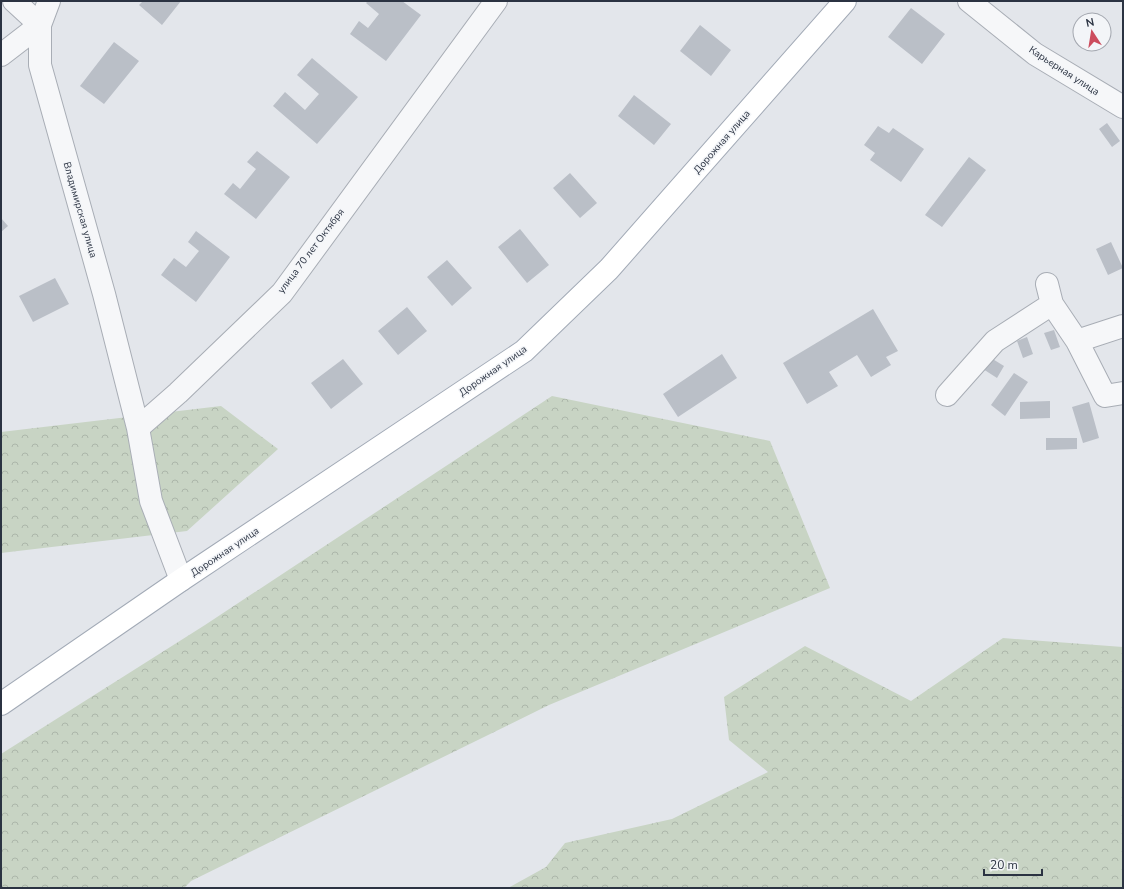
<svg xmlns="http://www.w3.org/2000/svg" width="1124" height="889" viewBox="0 0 1124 889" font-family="'Nunito Sans',sans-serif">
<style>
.forest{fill:url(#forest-crowns)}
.building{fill:#babfc7}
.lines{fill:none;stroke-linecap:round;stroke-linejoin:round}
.minor-casing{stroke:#a8adb5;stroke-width:24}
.major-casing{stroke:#a2aab6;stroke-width:24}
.minor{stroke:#f6f7f9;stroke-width:22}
.major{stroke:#fff;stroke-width:22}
.labels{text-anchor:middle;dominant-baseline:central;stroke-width:3;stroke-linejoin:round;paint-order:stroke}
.street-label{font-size:10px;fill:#2b3342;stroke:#f3f5f8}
</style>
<defs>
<pattern id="forest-crowns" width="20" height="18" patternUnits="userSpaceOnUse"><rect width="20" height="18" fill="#c8d4c4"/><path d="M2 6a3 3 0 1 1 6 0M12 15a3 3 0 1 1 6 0" fill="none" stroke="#acb6aa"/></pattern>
</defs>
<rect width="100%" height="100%" fill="#e3e6eb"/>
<path class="forest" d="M552,396L770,441L830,588L549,705L191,881L184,888H1V754L205,625Z
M221,406L278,449L187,531L1,553V432Z
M1003,638L1123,647V888H508L546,867L565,843L672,819L768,772L729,740L724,697L805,646L911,701Z"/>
<path class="building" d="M143,1H181L162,25L139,5Z
M368,1H402L421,15L386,61L350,34L359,21L368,28L379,14L366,3Z
M911,8L945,34L922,64L888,37Z
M700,25L731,50L711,76L680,51Z
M114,42L139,61L104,104L80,86Z
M312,58L358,97L317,144L273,106L285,92L305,110L319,94L297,75Z
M634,95L671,124L654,145L618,116Z
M1107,123L1120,141L1112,147L1099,129Z
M878,126L889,133L893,128L924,149L901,182L870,160L875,153L864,145Z
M257,151L290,177L256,219L224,194L233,183L240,189L256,169L247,162Z
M969,157L986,170L942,227L925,215Z
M570,173L597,203L580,218L553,188Z
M1,218L8,226L1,232Z
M520,229L549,265L527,283L498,247Z
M196,231L230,257L196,302L161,275L174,258L186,267L199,251L188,242Z
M1111,242L1123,268L1108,275L1096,249Z
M447,260L472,288L452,306L427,277Z
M55,278L69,304L33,322L19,296Z
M407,307L427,331L398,355L378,331Z
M873,309L898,351L886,357L891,365L871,377L857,355L829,372L838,386L807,404L783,363Z
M1054,330L1060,347L1051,350L1044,333Z
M1027,337L1033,354L1023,358L1017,341Z
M722,354L737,378L678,417L663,394Z
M991,358L1004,366L997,378L983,369Z
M343,359L363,384L331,409L311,383Z
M1014,373L1028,382L1005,416L991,405Z
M1050,401V418L1020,419V402Z
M1089,402L1099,438L1083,443L1072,407Z
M1046,438H1077V449L1046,450Z"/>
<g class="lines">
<defs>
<path id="minor" d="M14,1L40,25V65L104,294L138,428L151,501L181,580
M969,1L1035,54L1123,107
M1,55L40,25L49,1
M1047,284L1052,304L1077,341L1105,396L1123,393
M1077,341L1123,326
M947,395L995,341L1052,304
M138,428L178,393L282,293L496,1"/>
<path id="major" d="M1,704L181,580L524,351L609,269L845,1"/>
</defs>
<use href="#minor" class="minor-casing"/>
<use href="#major" class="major-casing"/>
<use href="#minor" class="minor"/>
<use href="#major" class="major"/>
</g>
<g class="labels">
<g class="street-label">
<text transform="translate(1064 71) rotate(33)">Карьерная улица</text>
<text transform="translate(722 142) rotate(-49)">Дорожная улица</text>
<text transform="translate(80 210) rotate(74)">Владимирская улица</text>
<text transform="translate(311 251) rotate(-53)">улица 70 лет Октября</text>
<text transform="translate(493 371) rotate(-35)">Дорожная улица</text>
<text transform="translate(225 552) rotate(-34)">Дорожная улица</text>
</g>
</g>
<rect width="1124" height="889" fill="none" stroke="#2b3342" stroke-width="4"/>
<g transform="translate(1092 32) rotate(348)"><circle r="19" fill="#f3f5f8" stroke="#a3a7af"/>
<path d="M0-3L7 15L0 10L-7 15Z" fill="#cc4c5d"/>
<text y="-6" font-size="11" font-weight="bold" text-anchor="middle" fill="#2b3342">N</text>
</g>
<path d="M984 869v6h58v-6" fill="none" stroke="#2b3342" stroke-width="2"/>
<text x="990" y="869" font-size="12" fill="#2b3342" stroke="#f3f5f8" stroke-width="3" paint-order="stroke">20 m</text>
</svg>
